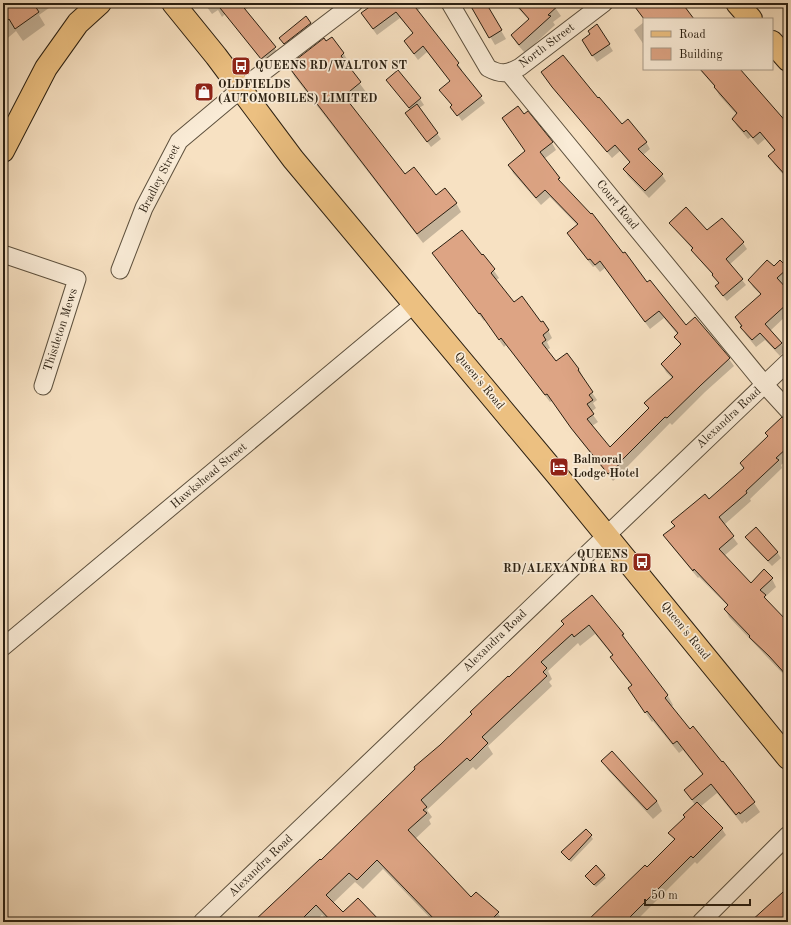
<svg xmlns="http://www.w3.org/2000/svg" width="791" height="925" viewBox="0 0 791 925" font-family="'Old Standard TT',serif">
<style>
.shadow{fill:#0003}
.building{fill:#dda484;stroke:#2a1f11}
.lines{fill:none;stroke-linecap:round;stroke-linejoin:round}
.minor-casing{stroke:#5d503d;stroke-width:19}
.major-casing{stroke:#2a1f11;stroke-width:24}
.highway-casing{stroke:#2a1f11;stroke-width:24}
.minor{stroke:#faecd7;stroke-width:17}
.major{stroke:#ecc081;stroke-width:22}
.highway{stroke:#ecc081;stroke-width:22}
.labels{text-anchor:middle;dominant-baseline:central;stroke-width:3.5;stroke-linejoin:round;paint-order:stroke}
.street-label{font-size:12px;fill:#2a1f11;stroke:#faecd7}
.poi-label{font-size:12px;font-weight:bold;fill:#2a1f11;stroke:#faecd7;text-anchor:start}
</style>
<rect width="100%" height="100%" fill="#f7e1c2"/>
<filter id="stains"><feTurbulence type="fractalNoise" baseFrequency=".005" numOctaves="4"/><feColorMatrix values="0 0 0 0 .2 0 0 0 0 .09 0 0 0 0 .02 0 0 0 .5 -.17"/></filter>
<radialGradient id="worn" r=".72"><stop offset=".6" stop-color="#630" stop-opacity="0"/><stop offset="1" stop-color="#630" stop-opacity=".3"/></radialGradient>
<path class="shadow" d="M3,3H56L39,15L45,25L23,41L16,31L3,42Z
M204,3H254L245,10L279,54L266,65L225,14L222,17L218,10L212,14Z
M369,3H420L422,7L417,11L458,64L462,70L461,71L485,103L462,121L441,90L451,82L427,52L418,60L405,42L414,34L400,18L377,35L362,14L372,7Z
M470,3H485L506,39L495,45Z
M513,3H552L561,16L553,22L555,25L525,53L517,44L512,36L529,20Z
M778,3H788V14Z
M306,17L312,26L286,46L282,41Z
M644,22V45L634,30Z
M597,26L613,51L597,62L586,46Z
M332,38L344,54L349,63L346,65L366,92L349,105L405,175L436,196L456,203L461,212L423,243L294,76L289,66Z
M699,69H737L788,125V180L774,164L770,156L775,151L765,139L758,145L751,137L748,139L737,126L733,119L737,115L719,95L715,87Z
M546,79L598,100L622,125L646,142L650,149L643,155L662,175L666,181L649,198L628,176L624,169L630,163L620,151L612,158L558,94Z
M387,80L420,99L424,105L419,108L441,139L431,147L410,119V110Z
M552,143L556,150L544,159L564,187L647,284L686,327L729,359L734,366L705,392L672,425L670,423L625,469V470L613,481L576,435L552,401L550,402L506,345L504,347L485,320L484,321L438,261L434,254L481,257L483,255L499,278L495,281L513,304L548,330L552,338L547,342L550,348L547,350L556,362L567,354L579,369L583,377L582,378L597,400L593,403L596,408L591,412L598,422L592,426L610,449L649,409L645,404L672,378L666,372L662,364L681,346L675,337L678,335L664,318L650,329L605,268L600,272L595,266L593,267L573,241L568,233L578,226L550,197L541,205L513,173L509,165Z
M721,220L743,243L747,249L729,265L742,280L746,285L727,301L716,287L719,284L713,275L696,256L692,250H693L674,228L671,223L707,232Z
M780,261L788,269V314L770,331L781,343L785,351L780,356L765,340L756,347L746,335L736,318L761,295L753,287L749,280L774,268Z
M788,421V459L781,465L782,468L750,499L751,501L724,525L738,544L724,556L751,584L772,579L776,587L765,597L769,604L788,623V679L729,617L725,609L728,606L699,577L698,578L669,543L665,535L675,527L672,522L709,501L744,469L741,463Z
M747,537L777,552L781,558L772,566L750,543Z
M592,597L623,634L628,644L668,696L673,705L671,707L689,730L722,763L723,762L754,803L760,812L746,823L745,821L742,824L717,793L700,807L722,829L726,835L697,864L695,862L635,922H587L647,869L675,841L670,833L686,818L695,805L686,791L703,775L683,750L679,753L653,721L652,722L635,698L632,686L617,667L612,657L613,656L595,634L580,646L578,643L548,671L552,679L549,682L552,686L488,746L493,754L476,770L473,767L427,810L432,817L429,820L431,824L415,839L471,898L476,893L498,913L503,922H434L383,869L363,889L355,882L333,903L343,913L380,922H329L322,915L314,922H255L321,862L564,625L562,621Z
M612,753L657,801L662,811L653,819L608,770L603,761Z
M586,830L593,839L571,862L562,853Z
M604,876L606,878L596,887L588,879Z
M788,889V922H752L776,899Z"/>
<path class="building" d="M3,3H33L39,12L15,29L9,19L3,24Z
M216,3H240L276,47L261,59Z
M375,3H412L459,63L457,65L482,96L457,116L450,107L452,105L439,90L450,81L423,46L414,54L404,41L413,33L396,12L373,29L361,13Z
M469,3H486L502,30L489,38Z
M515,3H561L548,15L551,16L519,45L511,35L529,19Z
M632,3H682L694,19H644Z
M306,16L311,23L284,44L279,38Z
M597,24L610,44L592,56L582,40L590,34L588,31Z
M332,37L344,53L341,56L361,82L344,96L405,174L414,167L436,195L445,188L457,203L417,234L288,66L324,38L326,41Z
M563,55L598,98L599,97L622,124L628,119L647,142L638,149L663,174L645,191L623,169L630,162L615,145L607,152L552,87L541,72Z
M700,69H740L788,124V178L768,156L775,150L760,132L753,138L746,130L744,132L732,119L737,113L714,87L715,86Z
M398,70L421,98L409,108L386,80Z
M417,104L438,133L427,142L405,113Z
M518,106L524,114L528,111L553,142L540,152L560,178L558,179L591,214L592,213L623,253L625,252L647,282L650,280L686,325L695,317L730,358L701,385L667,418L665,417L621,461L622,462L608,474L571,428L547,394L545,395L501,338L499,340L480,313L479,314L432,253L462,230L482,255L483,254L495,269L491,273L514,302L522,296L541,322L543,321L549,330L543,335L546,340L542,343L556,361L567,353L579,369L578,370L593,392L589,395L593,400L587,404L594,414L587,419L610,447L649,408L644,403L673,377L661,364L681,344L674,337L678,333L659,311L645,322L600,261L595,265L590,259L588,260L567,233L578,224L545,190L536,198L508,165L525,151L502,118Z
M686,207L707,230L722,218L744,242L726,259L743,279L723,296L715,286L719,283L712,275L713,274L691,250L693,248L669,223Z
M767,260L774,266L780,260L788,268L777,278L788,290V303L765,324L782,343L775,349L760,333L752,340L740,327L742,326L735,317L761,294L748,280Z
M782,417L788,420V447L776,458L779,460L746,491L747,493L719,517L734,536L719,549L751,583L764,569L773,578L760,590L766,595L764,597L788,622V677L769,656L749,637L750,636L724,609L728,605L694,569L693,571L663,535L675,526L671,522L705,494L709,499L744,468L740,463L768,436L765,433Z
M756,527L778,552L768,561L745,537Z
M592,595L624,634L622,635L668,695L665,698L690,729L693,726L722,762L723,761L755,802L740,814L739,812L736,815L711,784L692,800L684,790L703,774L677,741L673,744L647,711L645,713L628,688L632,685L610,657L613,655L589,625L574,637L572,634L541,662L547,668L543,672L547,676L482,737L488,743L470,761L467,758L421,800L427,807L423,810L427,813L408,830L471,897L476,892L499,912L489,922H437L377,860L357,880L349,873L326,895L343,912L358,898L381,922H332L316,905L299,922H253L320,859L321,860L415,769L414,767L440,745L472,714L470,712L508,676L509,677L564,624L561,621Z
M612,751L657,801L647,810L601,761Z
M697,802L723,828L693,858L691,856L625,922H586L645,865L647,867L675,839L668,833L685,817L683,815Z
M586,829L592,835L569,860L561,852Z
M596,865L605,875L594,885L585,876Z
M783,892L788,899V912L778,922H750Z"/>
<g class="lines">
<defs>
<path id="minor" d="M450,3L488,68C501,75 507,74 520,67L604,3
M509,73L765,385L788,410
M3,254L77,279L43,386
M120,270L144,208L179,141L241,89L354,3
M3,647L414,304
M202,922L788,362
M701,922L788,835"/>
<path id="major" d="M173,3L216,56L293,159L557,475L788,758
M3,151L46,68L78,23L100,3"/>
<path id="highway" d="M737,3L751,19
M772,42L788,60"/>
</defs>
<use href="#minor" class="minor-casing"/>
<use href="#major" class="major-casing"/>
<use href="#highway" class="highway-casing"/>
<use href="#minor" class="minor"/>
<use href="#major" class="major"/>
<use href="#highway" class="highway"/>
</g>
<defs>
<symbol id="bus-square" viewBox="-11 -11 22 22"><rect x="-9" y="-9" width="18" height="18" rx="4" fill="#8f2418" stroke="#faecd7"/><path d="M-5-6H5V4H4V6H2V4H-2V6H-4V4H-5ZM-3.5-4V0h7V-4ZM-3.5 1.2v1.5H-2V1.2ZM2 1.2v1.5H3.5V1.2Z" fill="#fff"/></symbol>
<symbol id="shop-square" viewBox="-11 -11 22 22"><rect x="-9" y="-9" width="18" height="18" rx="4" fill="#8f2418" stroke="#faecd7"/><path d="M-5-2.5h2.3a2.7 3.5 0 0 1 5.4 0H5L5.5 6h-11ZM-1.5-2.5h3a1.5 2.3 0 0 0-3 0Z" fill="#fff"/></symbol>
<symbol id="hotel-square" viewBox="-11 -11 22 22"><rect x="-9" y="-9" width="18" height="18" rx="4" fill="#8f2418" stroke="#faecd7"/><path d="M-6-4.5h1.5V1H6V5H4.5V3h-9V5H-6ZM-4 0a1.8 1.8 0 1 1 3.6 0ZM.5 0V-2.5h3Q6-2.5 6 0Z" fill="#fff"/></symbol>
</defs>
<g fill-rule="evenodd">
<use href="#bus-square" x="230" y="55" width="22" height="22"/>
<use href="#shop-square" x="193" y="81" width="22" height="22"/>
<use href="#hotel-square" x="548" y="456" width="22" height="22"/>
<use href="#bus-square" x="631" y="551" width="22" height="22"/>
</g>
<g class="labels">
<g class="street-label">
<text transform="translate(547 46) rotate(-37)">North Street</text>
<text transform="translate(160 179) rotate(-63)">Bradley Street</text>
<text transform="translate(617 205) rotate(51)">Court Road</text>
<text transform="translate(61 330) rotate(-72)">Thistleton Mews</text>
<text transform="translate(479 381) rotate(50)">Queen's Road</text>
<text transform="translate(729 418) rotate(-43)">Alexandra Road</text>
<text transform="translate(209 476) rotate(-40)">Hawkshead Street</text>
<text transform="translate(685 631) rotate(51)">Queen's Road</text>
<text transform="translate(495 641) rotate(-44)">Alexandra Road</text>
<text transform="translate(261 866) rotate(-44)">Alexandra Road</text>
</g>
<g class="poi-label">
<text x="255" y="66">QUEENS RD/WALTON ST</text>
<text x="218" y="85">OLDFIELDS<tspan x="218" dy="14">(AUTOMOBILES) LIMITED</tspan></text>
<text x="573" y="460">Balmoral<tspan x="573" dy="14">Lodge Hotel</tspan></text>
<text x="628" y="555" text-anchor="end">QUEENS<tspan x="628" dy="14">RD/ALEXANDRA RD</tspan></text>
</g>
</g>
<rect width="791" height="925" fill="none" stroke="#f7e1c2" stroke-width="16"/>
<rect x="4" y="4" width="783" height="917" fill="none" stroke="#2a1f11" stroke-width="2"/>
<rect x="8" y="8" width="775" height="909" fill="none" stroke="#2a1f11"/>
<rect x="643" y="18" width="130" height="52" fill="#faecd7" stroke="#a79a88"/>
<rect x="651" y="31" width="20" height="6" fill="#ecc081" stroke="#a79a88"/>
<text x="679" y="38" font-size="12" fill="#2a1f11">Road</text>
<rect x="651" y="48" width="20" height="12" fill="#dda484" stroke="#a79a88"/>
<text x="679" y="58" font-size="12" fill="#2a1f11">Building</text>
<path d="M645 899v6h105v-6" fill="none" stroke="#2a1f11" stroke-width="2"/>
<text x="651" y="899" font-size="12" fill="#2a1f11" stroke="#faecd7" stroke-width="3" paint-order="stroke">50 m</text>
<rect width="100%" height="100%" filter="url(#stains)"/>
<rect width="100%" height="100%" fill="url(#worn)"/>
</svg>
